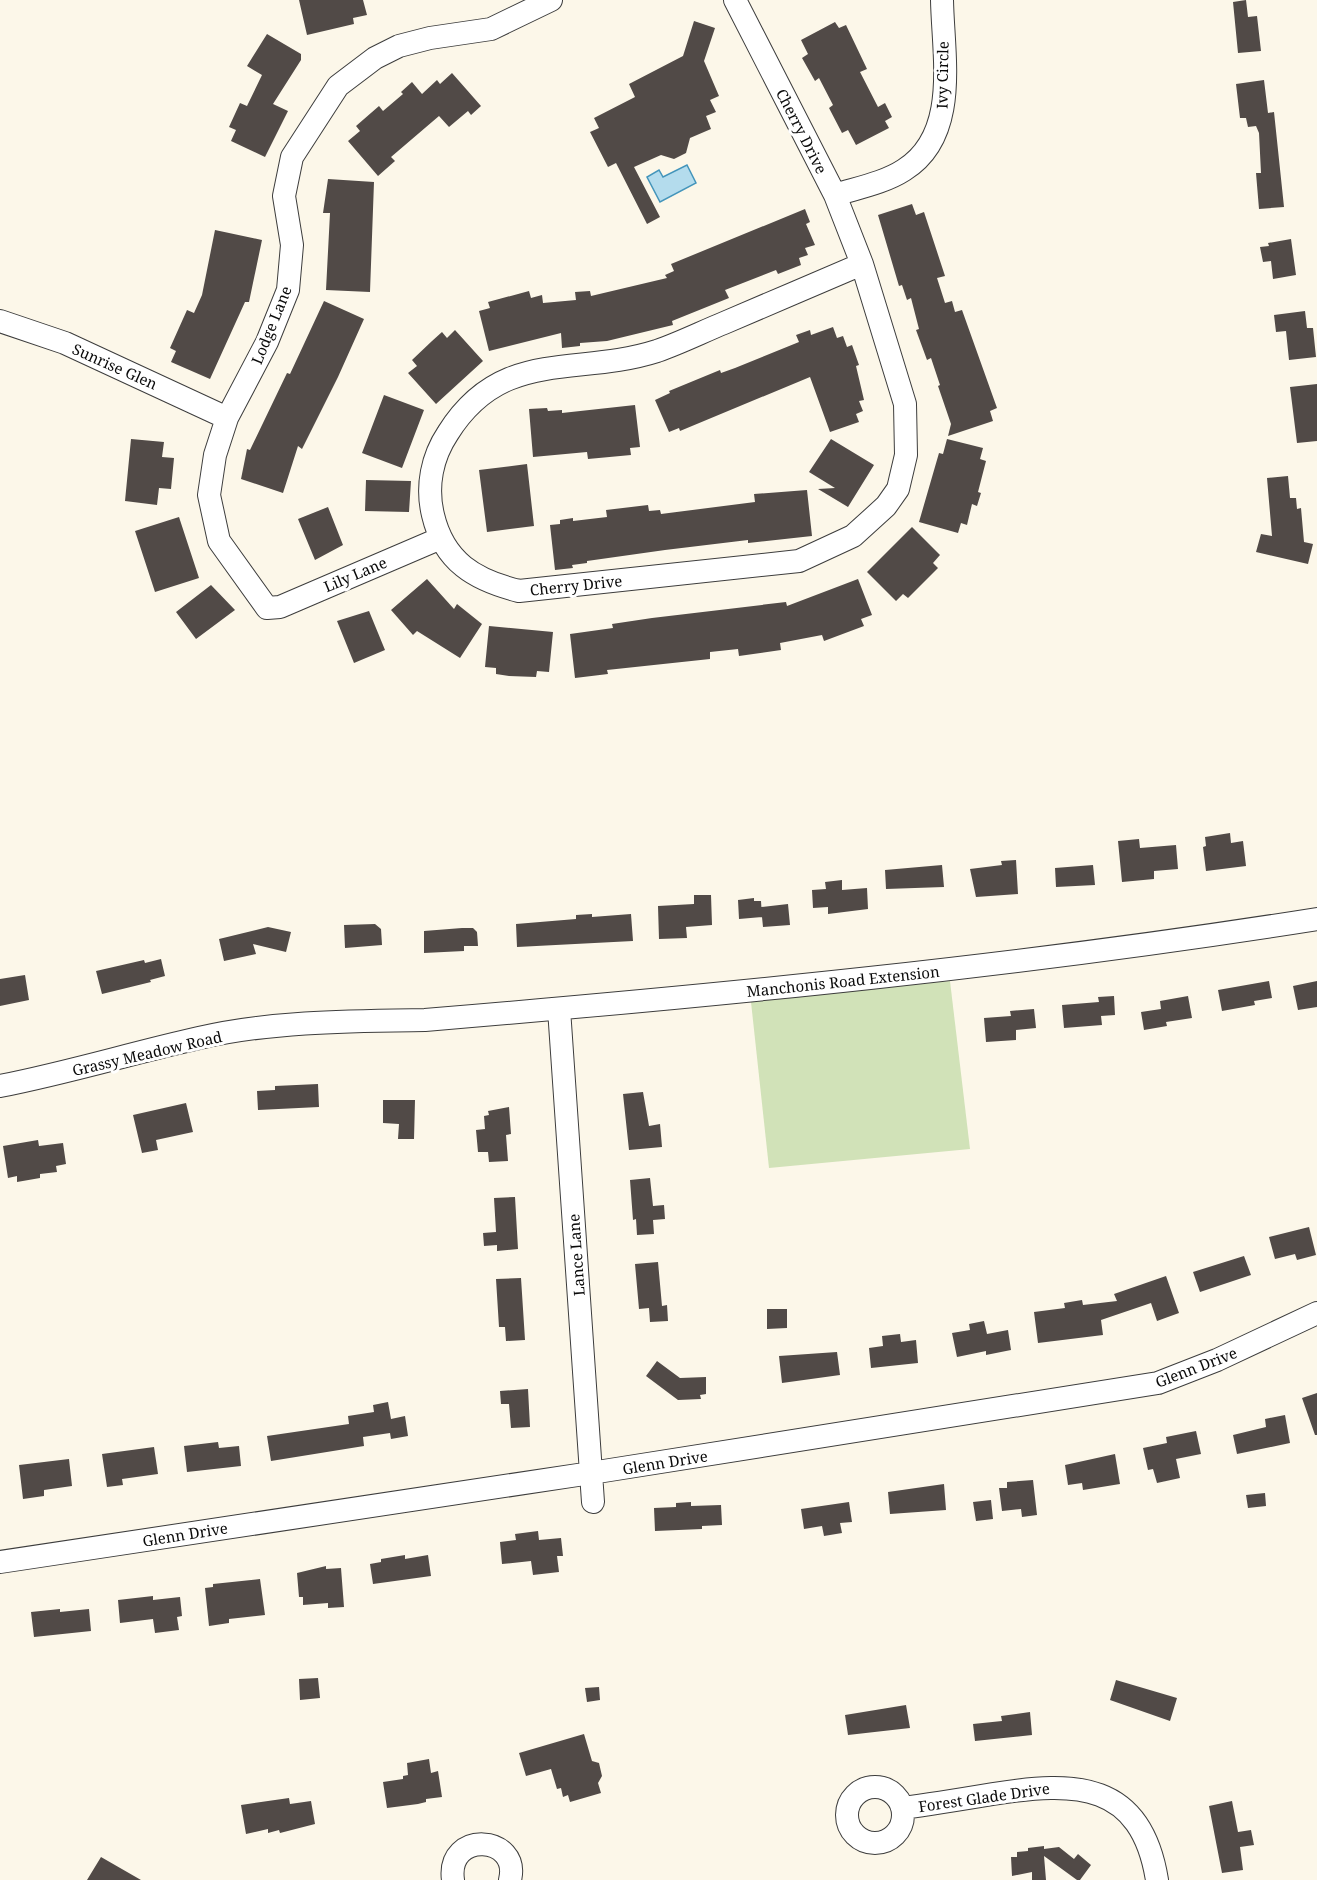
<svg xmlns="http://www.w3.org/2000/svg" width="1317" height="1880" viewBox="0 0 1317 1880" font-family="'Noto Serif',serif">
<style>
.green{fill:#d1e2b8}
.water{fill:#b4dced;stroke:#4495bb;stroke-width:1.5}
.building{fill:#514a47}
.lines{fill:none;stroke-linecap:round;stroke-linejoin:round}
.minor-casing{stroke:#3d3d3d;stroke-width:24}
.minor{stroke:#fff;stroke-width:22}
.labels{text-anchor:middle;dominant-baseline:central;stroke-width:6;stroke-linejoin:round;paint-order:stroke}
.street-label{font-size:15px;fill:#0a0a0a;stroke:#fff}
</style>
<rect width="100%" height="100%" fill="#fcf7e9"/>
<path class="green" d="M950,981L970,1149L769,1168L751,1002Z"/>
<path class="water" d="M687,165L696,183L660,202L647,177L659,170L663,177Z"/>
<path class="building" d="M299,0H363L367,15L353,18L354,24L307,35Z
M1246,0L1248,17L1257,16L1261,51L1238,53L1233,2Z
M694,21L715,28L704,61L719,96L710,100L716,112L706,116L711,129L690,138L686,153L674,159L661,155L634,167L660,217L647,224L616,163L608,167L590,132L599,128L594,118L635,97L629,84L683,56Z
M835,22L839,28L846,25L867,69L860,72L878,107L885,103L892,117L885,121L889,128L856,145L848,130L842,133L829,108L833,105L819,78L815,81L802,58L808,54L801,40Z
M267,34L301,54V60L273,104L288,111L265,157L231,141L236,130L229,127L240,103L247,106L262,75L247,66Z
M452,73L481,106L471,115L468,111L449,127L439,116L391,157L395,161L378,176L348,141L360,131L356,126L379,106L383,111L403,94L401,92L412,82L422,94L437,80L440,84Z
M1264,80L1268,113L1274,112L1284,207L1259,209L1256,173H1261L1259,133L1256,126L1248,127L1246,118H1240L1236,84Z
M328,179L374,182L370,292L326,290L330,213H323Z
M912,204L916,215L924,212L945,276L937,278L945,303L952,301L955,312L962,310L997,408L990,411L993,421L948,436L951,424L938,386L940,385L931,358L927,360L916,330L919,329L911,298L907,300L902,285L899,286L878,215Z
M805,209L810,222L806,224L815,245L805,248L808,255L799,258L801,265L778,274L776,270L725,290L729,298L672,321L673,325L607,341L580,343V346L562,348L561,333L489,351L479,311L490,308L488,302L529,291L531,298L542,295L543,303L576,300L575,292L590,291L591,296L667,278L665,275L674,271L671,264Z
M215,230L262,240L249,302H245L210,379L171,362L176,351L170,348L187,310L194,313L202,295Z
M1291,239L1296,275L1273,279L1271,261L1263,262L1260,247L1269,246L1268,243Z
M324,301L364,319L338,377L302,449L298,446L283,493L241,479L247,449L250,450L287,373L290,374Z
M1305,311L1307,328H1313L1316,357L1289,360L1286,331L1276,332L1274,315Z
M833,327L837,338L843,336L847,347L852,345L859,365L856,366L864,400L859,401L863,411L856,414L859,422L830,432L810,377L680,431L679,428L669,432L655,400L670,393L669,391L720,370L721,373L735,368L799,342L796,335L810,330L811,335Z
M455,330L483,361L436,404L408,373L417,366L412,360L432,341L442,332L447,338Z
M1317,384V441L1297,443L1290,387Z
M384,395L424,410L402,468L362,453Z
M635,405L640,447L630,448L631,455L588,459L587,452L533,457L529,409L547,408L548,411L562,410V413Z
M131,439L164,442L162,457L174,458L171,489L159,488L157,505L125,501Z
M831,439L874,465L848,507L818,489L835,488L809,472Z
M947,439L983,448L980,459L986,461L978,492L981,493L977,506L972,504L967,525L961,523L958,533L919,522L939,453L943,454Z
M527,464L534,526L487,532L479,470Z
M1288,476L1290,498H1296L1297,509L1301,508L1304,542L1313,544L1308,564L1256,552L1261,534L1272,536L1267,478Z
M366,480L411,481L409,512L365,511Z
M807,490L812,536L748,543V540L665,550L587,561V563L572,565L573,568L555,570L550,525L560,524V520L573,518V521L607,517L606,510L648,505L649,511L660,510L661,514L755,502L754,494Z
M328,507L343,545L315,560L298,519Z
M179,517L199,578L155,592L135,531Z
M912,527L940,555L933,563L938,568L908,598L903,594L896,601L867,572Z
M427,579L454,609L457,604L482,624L460,658L417,631L413,635L391,610Z
M858,579L872,615L861,619L864,626L824,641L822,635L780,643L781,650L739,656L738,649L710,652V659L607,670L608,674L575,678L570,634L613,628L612,624L652,618L786,602L787,606Z
M211,585L235,610L196,639L176,612Z
M369,611L385,650L354,663L337,621Z
M489,626L553,632L549,672L537,671L536,677L509,676L496,674V668L485,667Z
M1230,833L1231,843L1243,841L1246,866L1206,871L1203,847L1206,846L1205,837Z
M1139,839L1140,848L1176,845L1178,869L1154,871V879L1122,882L1118,841Z
M1016,860L1018,894L976,897L970,869L1002,865L1001,861Z
M942,865L944,887L886,889L885,870Z
M1093,865L1095,885L1056,887L1055,868Z
M842,880V890L867,888L868,909L828,914V907L813,908L812,890L826,889L825,882Z
M694,895H711L712,925L686,927L687,938L659,939L658,906L694,904Z
M754,898V901H761L762,917L739,919L738,900Z
M788,904L790,925L763,927L761,907Z
M592,914V917L631,914L633,941L517,947L516,924L576,919V915Z
M375,924L381,929L382,945L345,948L344,925Z
M268,927L291,932L286,952L253,944L256,954L224,961L219,939Z
M462,928H473L477,932L478,946H464V951L424,953V931Z
M161,959L165,976L150,980L151,982L102,994L96,971L144,960L145,963Z
M25,975L29,1000L0,1006V979Z
M1269,981L1272,998L1254,1001L1255,1005L1222,1011L1218,990Z
M1317,981V1007L1298,1010L1293,986Z
M1114,996L1115,1015L1101,1016L1102,1025L1064,1028L1062,1005L1099,1002L1098,997Z
M1188,996L1192,1018L1166,1022L1167,1026L1144,1030L1141,1012L1161,1009L1160,1001Z
M1034,1009L1036,1028L1016,1030V1040L986,1042L984,1018L1011,1016L1010,1011Z
M318,1084L319,1107L258,1110L257,1091L275,1090V1086Z
M643,1092L649,1126L660,1124L662,1147L629,1150L623,1094Z
M383,1100H415L414,1139H398L399,1124L383,1123Z
M186,1103L193,1132L156,1140L158,1150L142,1153L133,1115Z
M509,1107L511,1134L506,1135L508,1161L489,1162L488,1152H478L476,1130L485,1129L484,1116L489,1115L488,1111Z
M38,1140L39,1146L63,1143L66,1164L56,1166L57,1172L40,1174V1178L17,1182V1176L8,1178L3,1146Z
M650,1178L653,1206L664,1205L665,1219L653,1220L654,1234L637,1235L636,1219L633,1220L630,1180Z
M515,1197L518,1249L497,1251V1245L484,1246L483,1233L496,1232L494,1198Z
M1309,1227L1316,1255L1297,1260L1295,1254L1275,1259L1269,1237Z
M1244,1256L1251,1275L1200,1292L1193,1272Z
M658,1262L662,1306L667,1305L668,1321L650,1322L649,1308L639,1309L635,1264Z
M1166,1276L1179,1313L1157,1321L1151,1303L1101,1320L1103,1335L1038,1343L1034,1312L1065,1308L1064,1303L1082,1300L1083,1305L1117,1301L1114,1294Z
M521,1278L525,1340L506,1341L505,1327H499L496,1279Z
M767,1309H787V1328L767,1329Z
M984,1321L987,1334L1008,1330L1011,1350L986,1355V1351L957,1357L952,1333L970,1330L969,1324Z
M900,1334L901,1342L916,1340L918,1363L871,1368L869,1348L883,1346L882,1336Z
M837,1352L840,1375L782,1383L779,1356Z
M657,1361L680,1378L706,1377V1394L700,1395L701,1399L678,1400L646,1376Z
M528,1389L530,1427L511,1428L509,1404H501L500,1391Z
M1317,1393V1435H1315L1302,1398Z
M388,1402L391,1419L405,1416L408,1436L391,1439L390,1433L363,1437L364,1446L271,1461L267,1436L349,1424L348,1416L374,1412L373,1405Z
M1285,1415L1290,1443L1237,1454L1233,1435L1266,1427L1265,1419Z
M1196,1431L1201,1454L1176,1459L1180,1478L1157,1483L1153,1469L1148,1470L1143,1448L1167,1443L1166,1437Z
M218,1442L219,1448L239,1446L241,1466L187,1472L184,1446Z
M154,1447L158,1474L122,1479L123,1485L107,1487L102,1454Z
M1115,1454L1120,1484L1083,1490L1082,1483L1068,1485L1065,1465Z
M69,1459L72,1486L44,1490V1496L23,1499L19,1465Z
M1033,1480L1037,1515L1022,1517L1021,1509L1002,1511L999,1488H1007V1482Z
M944,1484L946,1510L890,1514L888,1492Z
M1265,1493L1266,1506L1248,1508L1246,1495Z
M991,1500L993,1519L976,1521L973,1502Z
M691,1502V1506L721,1505L722,1525L702,1526V1529L655,1531L654,1508L676,1507V1503Z
M849,1502L852,1522L840,1523L842,1533L824,1536L822,1526L804,1529L801,1509Z
M538,1531L539,1540L561,1538L563,1556H557L559,1572L533,1575L531,1561L502,1564L500,1542L516,1540L515,1534Z
M405,1555V1559L428,1555L431,1576L373,1584L370,1564L381,1562V1559Z
M326,1566V1569L341,1568L344,1607L328,1608V1603L303,1605V1597H299L297,1573Z
M260,1579L265,1615L229,1619V1623L209,1626L205,1588L213,1587V1584Z
M153,1596V1600L180,1597L182,1616L177,1617L179,1630L155,1633L153,1619L120,1623L118,1600Z
M60,1609V1612L89,1609L91,1631L34,1637L31,1612Z
M318,1678L320,1698L300,1700L299,1679Z
M1116,1680L1177,1698L1170,1721L1110,1700Z
M599,1687L600,1700L587,1702L585,1688Z
M906,1705L910,1728L848,1735L845,1715Z
M1030,1712L1032,1735L975,1741L973,1724L1002,1721L1001,1716Z
M584,1734L592,1761L599,1763L602,1776L598,1783L601,1793L570,1802L568,1795L563,1797L561,1788L557,1789L551,1769L526,1776L519,1753Z
M429,1759L431,1773L438,1771L442,1797L426,1799V1802L418,1804L387,1808L383,1782L403,1779V1776L408,1775L407,1763Z
M289,1798L290,1804L311,1801L315,1824L280,1833L279,1830L268,1833V1829L246,1834L241,1805Z
M1232,1801L1238,1832L1251,1830L1254,1845L1240,1847L1243,1870L1222,1873L1209,1806Z
M1044,1846V1849L1059,1847L1074,1859L1078,1854L1091,1865L1080,1880H1077L1044,1856L1046,1880H1032V1872L1012,1876L1011,1857H1017V1852L1028,1851V1848Z
M101,1857L141,1880H87Z"/>
<g class="lines">
<defs>
<path id="minor" d="M735,0L835,195L862,264L905,404L906,455L898,489L886,506L853,536L799,561L519,591C475,580 444,562 433,515C426,486 432,457 448,433C502,347 576,377 657,351C680,343 702,332 724,323C770,303 816,284 862,264
M835,195C857,188 884,183 904,170C960,135 943,56 942,0
M0,321L65,343L227,418
M441,538L280,607L267,608L219,541L209,495L215,455L227,418L267,342L288,290L292,245L284,196L292,157L338,86L375,58L399,46L430,38L491,29L551,0
M559,1009L593,1502
M0,1086C67,1073 132,1053 199,1038C272,1021 351,1021 425,1020C724,995 1021,966 1317,919
M0,1562L591,1473L1158,1383L1217,1360L1317,1313
M847 1815a28 28 0 1 1 56 0a28 28 0 1 1-56 0Z
M903,1808C933,1804 963,1799 993,1794C1075,1781 1141,1781 1157,1880
M453,1880C446,1830 521,1835 510,1880"/>
</defs>
<use href="#minor" class="minor-casing"/>
<use href="#minor" class="minor"/>
</g>
<g class="labels">
<g class="street-label">
<text transform="translate(942 75) rotate(-89)">Ivy Circle</text>
<text transform="translate(802 131) rotate(63)">Cherry Drive</text>
<text transform="translate(271 325) rotate(-68)">Lodge Lane</text>
<text transform="translate(115 366) rotate(24)">Sunrise Glen</text>
<text transform="translate(355 574) rotate(-23)">Lily Lane</text>
<text transform="translate(576 585) rotate(-6)">Cherry Drive</text>
<text transform="translate(843 981) rotate(-6)">Manchonis Road Extension</text>
<text transform="translate(147 1053) rotate(-13)">Grassy Meadow Road</text>
<text transform="translate(576 1255) rotate(-94)">Lance Lane</text>
<text transform="translate(1196 1367) rotate(-21)">Glenn Drive</text>
<text transform="translate(665 1462) rotate(-9)">Glenn Drive</text>
<text transform="translate(185 1534) rotate(-9)">Glenn Drive</text>
<text transform="translate(984 1797) rotate(-8)">Forest Glade Drive</text>
</g>
</g>
</svg>
